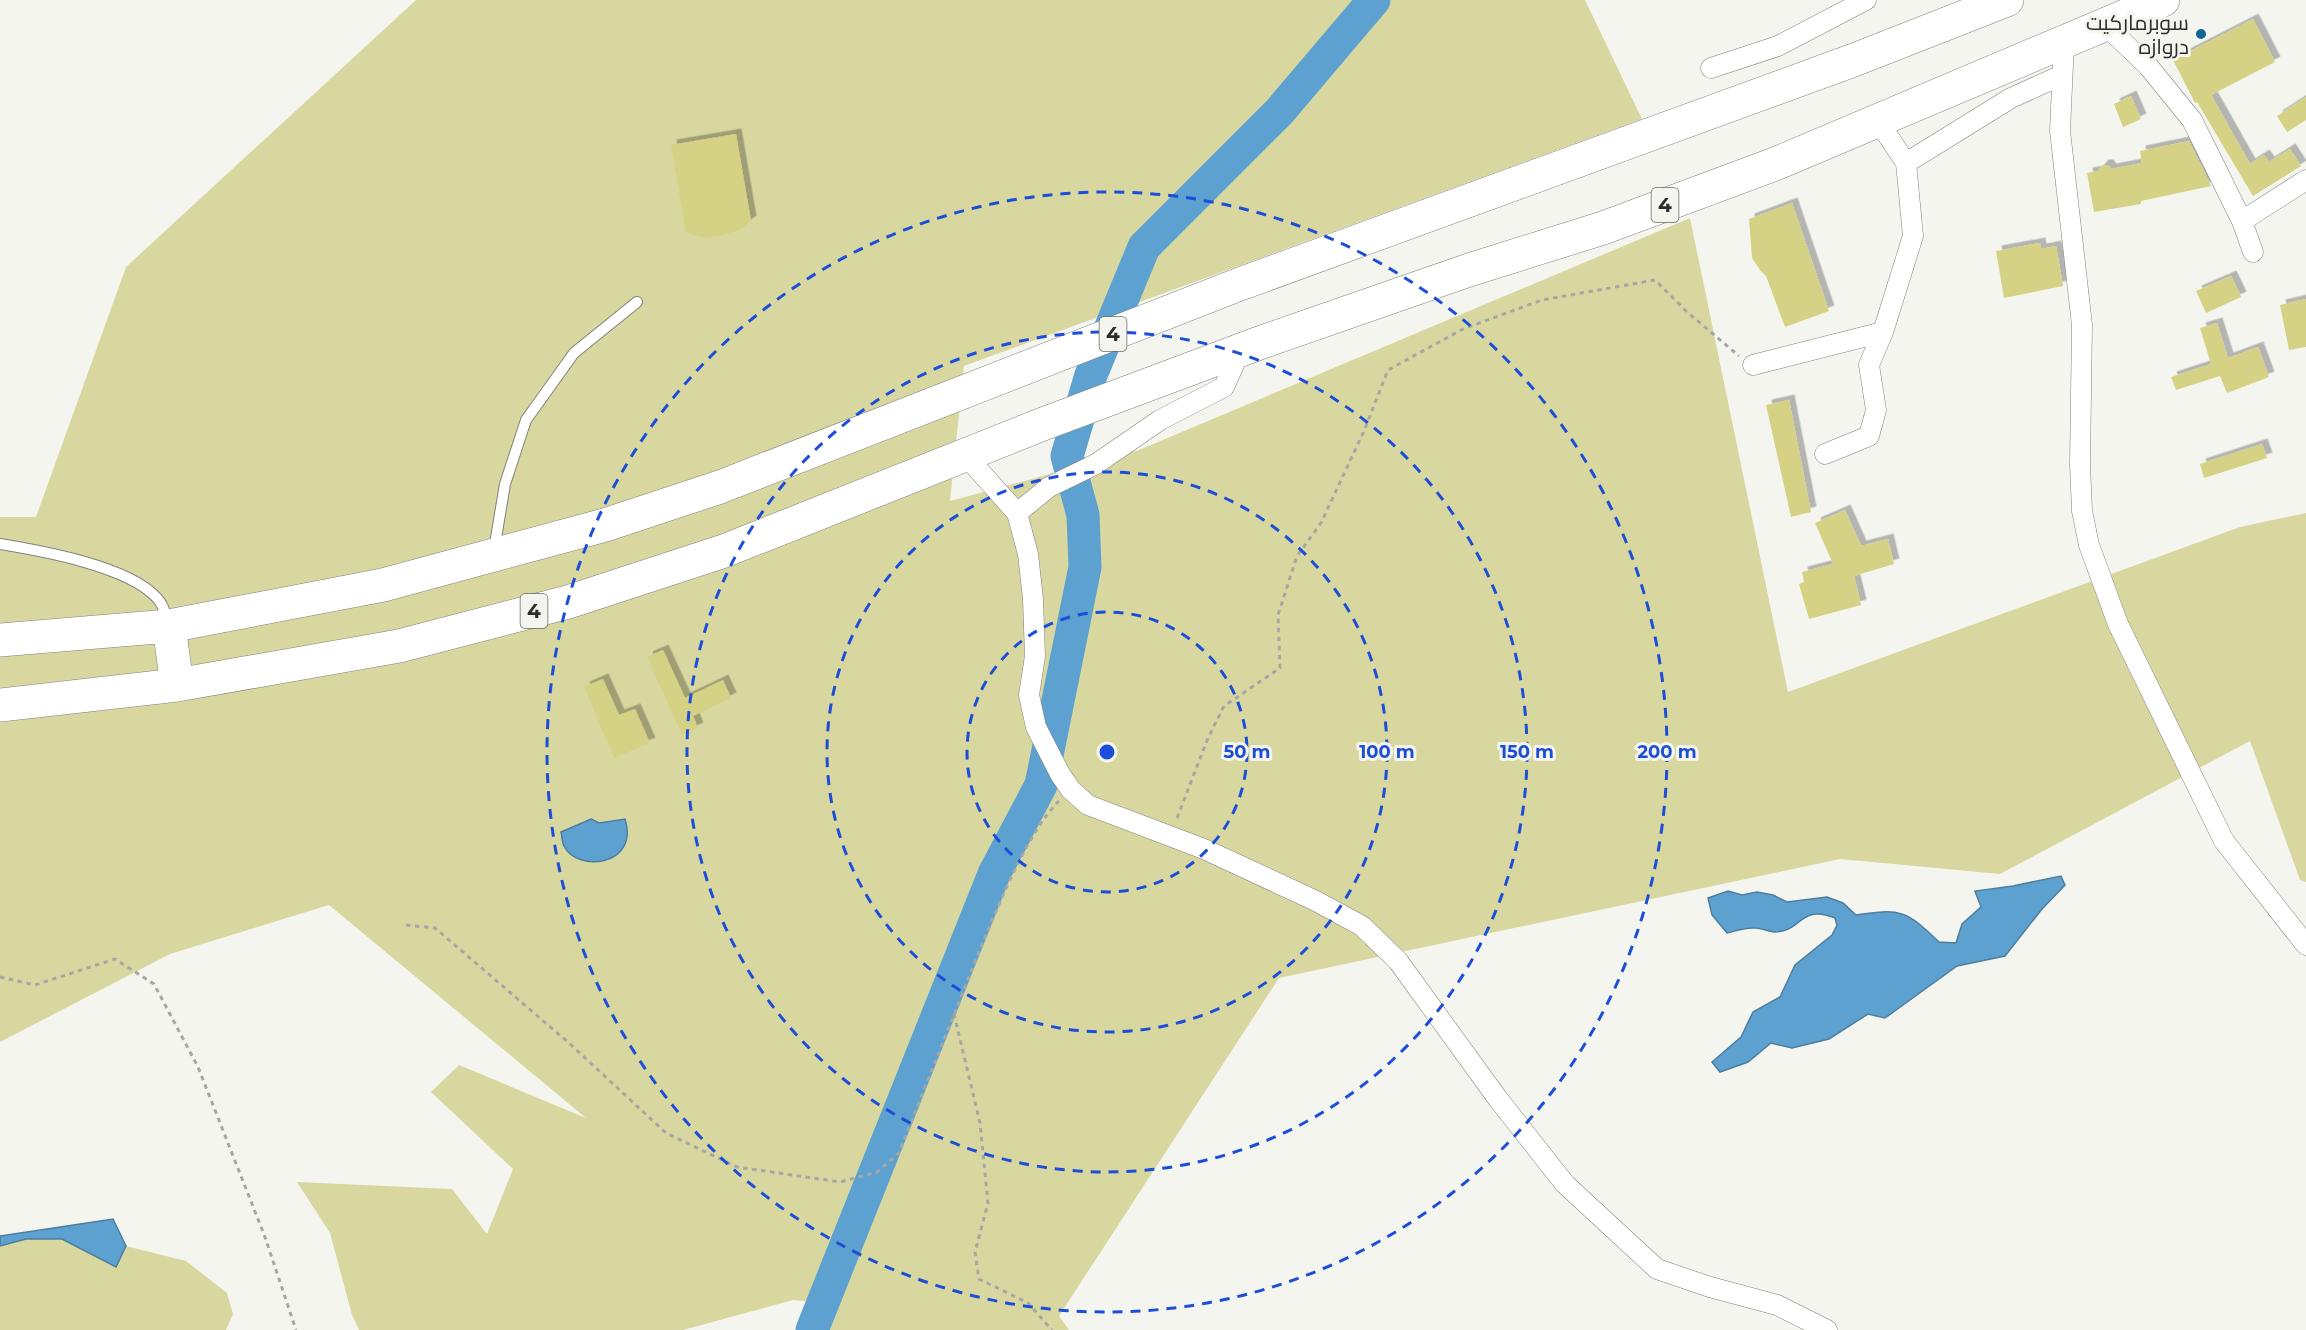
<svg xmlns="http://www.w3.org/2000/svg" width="2306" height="1330" viewBox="0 0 2306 1330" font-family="Montserrat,Cairo,sans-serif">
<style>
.green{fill:#d9d7a0}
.water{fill:#5ca1d0;stroke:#4e7e9e;stroke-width:1.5}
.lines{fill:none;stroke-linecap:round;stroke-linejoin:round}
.river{stroke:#5ca1d0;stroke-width:33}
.building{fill:#d5d285;filter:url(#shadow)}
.service-casing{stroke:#81817d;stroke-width:12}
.minor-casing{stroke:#81817d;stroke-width:21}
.trunk-casing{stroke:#81817d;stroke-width:34}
.path{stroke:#a7a7a3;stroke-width:3;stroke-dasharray:4.5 4.5;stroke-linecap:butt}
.service{stroke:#fff;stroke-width:10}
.minor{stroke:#fff;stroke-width:20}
.trunk{stroke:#fff;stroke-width:33}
.ring{fill:none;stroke:#1d4ed8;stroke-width:3;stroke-dasharray:10 8}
.poi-dot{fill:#0b6696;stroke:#f5f5f0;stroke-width:2}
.labels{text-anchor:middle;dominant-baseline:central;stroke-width:6;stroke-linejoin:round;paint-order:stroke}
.shield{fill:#f5f5f0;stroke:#686865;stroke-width:1.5}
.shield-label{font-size:20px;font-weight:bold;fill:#2c2c2a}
.poi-label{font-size:21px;fill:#2c2c2a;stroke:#f5f5f0;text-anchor:end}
.centre{fill:#1d4ed8;stroke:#f5f5f0;stroke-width:3}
.ring-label{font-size:18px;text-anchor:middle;font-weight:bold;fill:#1d4ed8;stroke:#f5f5f0;stroke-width:6;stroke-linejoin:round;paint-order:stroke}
</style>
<defs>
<filter id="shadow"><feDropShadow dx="5.5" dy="-5.5" stdDeviation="0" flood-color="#0004"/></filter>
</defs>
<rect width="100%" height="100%" fill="#f5f5f0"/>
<path class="green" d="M416,0H1585L1642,119L964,366L950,501L1139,450L1690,218L1788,692L2240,527L2306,513V882L2300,880L2250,741L2000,874L1840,859L1279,978L1059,1316L1069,1330H825L829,1329L834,1315L816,1302L793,1300L683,1330H359L352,1315L330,1233L297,1182L452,1189L487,1234L513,1169L431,1092L459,1065L586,1118L329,905L170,954L0,1042V517H36L126,267Z
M26,1239H62L116,1266L126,1246L186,1261L227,1293L233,1314L226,1330H0V1246Z"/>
<path class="water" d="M591,819L599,823L625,819C640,866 577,873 564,846C562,842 562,836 561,832Z
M2061,876L2065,885L2042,909L2005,956L1957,966L1885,1018L1868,1014L1829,1039L1792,1048L1771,1043L1748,1062L1720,1072L1712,1062L1741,1037L1753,1012L1780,997L1795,965L1832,935L1837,925L1835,918C1798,904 1803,932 1774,932C1767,931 1761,928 1755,928C1746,927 1736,931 1727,933L1712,915L1708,898L1728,891L1742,895L1757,892L1773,895L1787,902L1827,897L1843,903L1856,915C1901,908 1907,911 1939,942L1956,943L1962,924L1981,907L1975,891L2013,886Z
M113,1219L126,1246L116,1267L62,1239H26L0,1246V1236Z"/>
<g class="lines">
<path class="river" d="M812,1330L994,874L1041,785L1085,567L1083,515L1067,456L1091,375L1144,247L1279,112L1374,0"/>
</g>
<path class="building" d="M2253,19L2275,62L2211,95L2250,164L2264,155L2269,162L2290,149L2301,166L2253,196L2197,102L2195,103L2173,60Z
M2131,96L2141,119L2123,127L2114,104Z
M2306,97V120L2287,132L2277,116Z
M736,134L751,221L739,230L723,235L705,238L686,233L671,145Z
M2189,141L2211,186L2141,201V204L2094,212L2087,173L2098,171L2103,165H2108L2111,169L2142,163L2140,151Z
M1792,203L1829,311L1785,327L1766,276L1760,270L1752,258L1749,219Z
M2040,243L2041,249L2056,246L2063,286L2004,298L1996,251Z
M2231,276L2241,297L2206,313L2196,291Z
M2306,299V347L2289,350L2280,305Z
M2217,323L2228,358L2258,347L2269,377L2227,393L2220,376L2176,390L2171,377L2211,364L2200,328Z
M1789,400L1811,512L1791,517L1766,405Z
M2262,444L2267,458L2204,478L2200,464Z
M1845,510L1861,546L1888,539L1894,564L1854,576L1861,605L1809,619L1799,584L1804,582L1802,572L1833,564L1815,523Z
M663,650L685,698L723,680L731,698L693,716L698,728L682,735L647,657Z
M603,679L619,715L635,709L650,743L614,758L584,687Z"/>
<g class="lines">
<defs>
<path id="service" d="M0,544C42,551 128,566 157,598C164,605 165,614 168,623
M494,550L505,484L526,420L574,353L637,302"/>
<path id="minor" d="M2104,24L2148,66L2192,120L2242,221L2253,252
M2064,42L2060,131L2082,325L2080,464L2082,511L2089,545L2118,624L2224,841L2306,945
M1711,68L1778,46L1866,0
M1906,163L2011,98L2062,75
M2242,221L2306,180
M1753,365L1883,332L1913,236L1906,163L1878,121
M1825,454L1869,436L1876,410L1869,365L1883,332
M966,456L1017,513L1028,554L1033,599L1035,656L1029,695L1036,727L1060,774L1071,790L1088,805L1204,849L1316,901L1362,926L1398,961L1498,1099L1565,1184L1657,1269L1710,1287L1777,1305L1827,1330
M1017,513L1049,487L1096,464L1160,420L1224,387L1241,349"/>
<path id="trunk" d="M169,626L177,685
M0,640L169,626L383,585L605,525L720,487L1240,284L1854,60L2007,0
M0,705L177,685L399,646L568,602L724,551L1043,424L1262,342L1469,270L1603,228L1775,164L2163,0"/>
</defs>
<use href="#service" class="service-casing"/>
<use href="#minor" class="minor-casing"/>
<use href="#trunk" class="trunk-casing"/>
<path class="path" d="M1177,818L1208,738L1224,706L1280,668L1278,615L1297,556L1321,523L1364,431L1388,370L1463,329L1542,300L1655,280L1686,311L1739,356
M406,925L435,928L569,1043L666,1133L737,1167L840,1182L877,1172L899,1153C925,1087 952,1020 978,954C997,910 1025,835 1059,801
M0,977L35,985L115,959L154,984L198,1067L265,1237L296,1330
M954,1014L980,1123L988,1203L975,1252L979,1279L1028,1303L1052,1330"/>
<use href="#service" class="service"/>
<use href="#minor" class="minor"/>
<use href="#trunk" class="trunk"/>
</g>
<g class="ring">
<circle cx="1107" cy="752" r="140"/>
<circle cx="1107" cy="752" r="280"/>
<circle cx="1107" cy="752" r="420"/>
<circle cx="1107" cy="752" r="560"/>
</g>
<circle class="poi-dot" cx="2201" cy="34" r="6"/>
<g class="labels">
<g class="shield">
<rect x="1651.5" y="188" width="27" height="34" rx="4.5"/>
<rect x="1099.5" y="317" width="27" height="34" rx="4.5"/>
<rect x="520.5" y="594" width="27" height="34" rx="4.5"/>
</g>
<g class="shield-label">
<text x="1665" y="205">4</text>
<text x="1113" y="334">4</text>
<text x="534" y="611">4</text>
</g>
<g class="poi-label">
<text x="2189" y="22">سوبرماركيت<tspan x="2189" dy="24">دروازه</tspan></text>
</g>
</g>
<circle cx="1107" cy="752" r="9" class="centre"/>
<g class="ring-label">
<text x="1247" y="758">50 m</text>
<text x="1387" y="758">100 m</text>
<text x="1527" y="758">150 m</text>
<text x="1667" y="758">200 m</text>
</g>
</svg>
